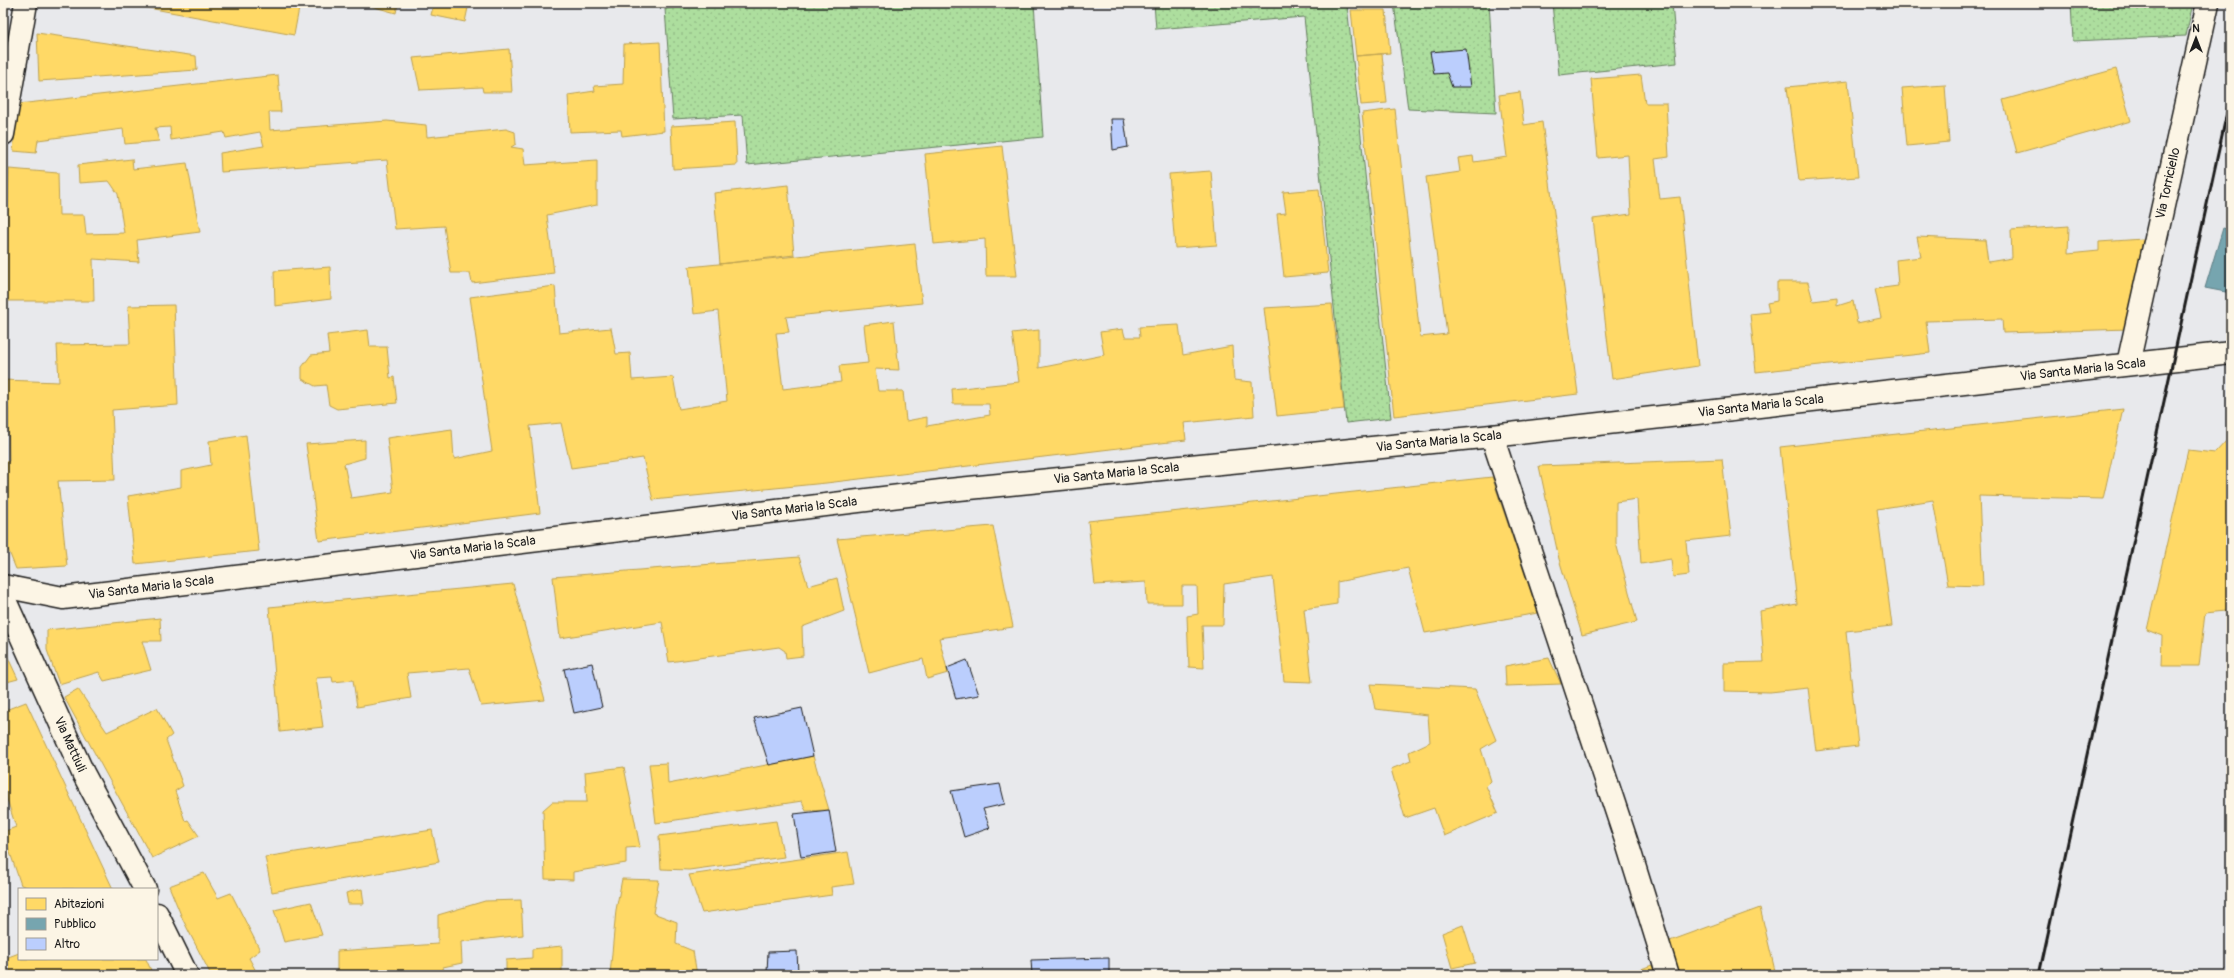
<svg xmlns="http://www.w3.org/2000/svg" width="2234" height="978" viewBox="0 0 2234 978" font-family="Pangolin,sans-serif">
<style>
.grass{fill:url(#grass-dots);stroke:#647d5d}
.homes{fill:#ffd966;stroke:#bba050}
.public{fill:#76a5af;stroke:#5b7c83}
.building{fill:#bbcefd;stroke:#1c1c1c}
.lines{fill:none;stroke-linecap:round;stroke-linejoin:round}
.minor-casing{stroke:#1c1c1c;stroke-width:25}
.minor{stroke:#fcf5e5;stroke-width:22}
.rail{stroke:#1c1c1c;stroke-width:3}
.labels{text-anchor:middle;dominant-baseline:central;stroke-width:4;stroke-linejoin:round;paint-order:stroke}
.street-label{font-size:13px;fill:#1c1c1c;stroke:#fcf5e5}
</style>
<defs>
<pattern id="grass-dots" width="8" height="8" patternUnits="userSpaceOnUse"><rect width="8" height="8" fill="#adde9e"/><path d="M2 2h.1M6 6h.1" fill="none" stroke="#94be88" stroke-width="1.8" stroke-linecap="round"/></pattern>
</defs>
<rect width="100%" height="100%" fill="#e8e9ec"/>
<filter id="ink" filterUnits="userSpaceOnUse"><feTurbulence type="fractalNoise" baseFrequency=".025" numOctaves="2"/><feDisplacementMap in="SourceGraphic" scale="8" xChannelSelector="R" yChannelSelector="G"/><feConvolveMatrix kernelMatrix="1 2 1 2 8 2 1 2 1" color-interpolation-filters="sRGB"/></filter>
<g filter="url(#ink)">
<path class="grass" d="M708,3H1034L1043,137L747,165L743,115L673,119L665,9Z
M1154,3H1367L1347,5L1391,418L1346,423L1304,17L1156,29Z
M1394,3H1489L1496,113L1408,109Z
M1552,3H1672L1677,63L1559,75Z
M2071,3H2193L2186,36L2073,41Z"/>
<path class="homes" d="M138,3H300L294,35L138,6Z
M360,3H398L396,13Z
M434,3H469L465,22L431,15Z
M1351,10H1386L1390,53L1356,56Z
M37,33L196,56L197,70L39,81Z
M660,42L664,131L622,136L621,130L570,132L568,95L595,91L594,86L623,84L624,44Z
M509,49L512,92H483L482,87L420,90L413,58Z
M1382,54L1387,103L1361,105L1356,56Z
M2116,69L2131,121L2017,153L2003,100Z
M278,75L281,112H269L270,130L387,121L426,125L427,137L506,129L515,132L516,144L511,147L523,149L525,165L597,160V205L547,215L554,273L472,283L470,273H451L444,226L395,229L387,160L221,172L220,153L264,146L260,132L226,138L224,132L171,140L170,127L155,128L159,141L125,144L123,129L38,140L36,153L13,151L18,104Z
M1641,75L1645,103H1666L1669,157L1655,159L1660,199L1680,197L1698,366L1612,379L1593,219L1631,214L1628,155L1598,158L1591,79Z
M1848,81L1858,177L1799,181L1787,87Z
M1945,85L1949,142L1907,146L1902,88Z
M1520,92L1524,125L1542,122L1578,394L1394,416L1362,113L1395,109L1420,337L1447,334L1426,177L1460,172L1458,158L1473,156L1474,162L1507,157L1499,95Z
M735,122L737,165L673,169L671,126Z
M1002,146L1017,276H986L985,239L934,244L925,154Z
M132,159L133,169L187,163L200,232L137,240L139,262L93,259L94,301H5L9,169L58,173L59,215H84L86,234L124,233L118,194L112,185L109,181L79,183L78,165Z
M1211,171L1217,245L1175,248L1169,174Z
M788,185L794,255L720,264L714,193Z
M1319,189L1328,273L1284,277L1277,214L1286,213L1283,192Z
M2069,226L2068,254L2099,251V242L2143,239L2128,329L2003,333L2002,319L1926,321L1930,353L1756,372L1750,314L1769,312L1767,303L1777,301V282H1808L1813,301L1837,298V306L1853,301L1857,323L1881,318L1875,289L1898,286L1896,260L1921,257L1917,237L1985,240L1988,262L2012,258L2011,230Z
M915,244L922,303L786,317L789,332L776,333L783,389L841,382L839,366L868,363L864,325L894,321L899,370L875,369L878,391H903L906,421L927,417V426L990,415L989,404H953L952,389L1019,382L1012,333L1039,330V368L1104,355L1100,332L1123,329L1125,337H1140L1139,327L1179,325L1183,355L1232,346L1234,380L1252,382L1254,416L1184,423L1186,440L826,483L653,500L643,458L571,468L561,423L530,426L540,513L319,541L306,444L365,440V458L344,464L351,498L393,492L387,438L452,429L454,459L492,451L470,297L555,286L559,333L611,328L616,354L630,353L632,380L673,377L679,409L727,401L718,311L694,314L689,267Z
M330,267L331,299L275,306L274,271Z
M1332,304L1344,409L1277,416L1264,308Z
M174,305L178,405L112,410L115,480L58,481L67,566L16,569L3,537L4,463L9,461L8,407L3,403V380L59,382L57,345L130,344L128,306Z
M368,330L370,347H387L390,378L394,377L397,403L337,409L329,405L326,385L315,386L302,379V367L311,355L329,353L327,335Z
M2123,409L2103,499L1979,496L1983,586L1948,585L1933,500L1877,509L1892,626L1846,631L1858,746L1816,751L1808,688L1770,692L1724,691V663L1764,662L1760,611L1797,604L1780,447Z
M246,435L259,551L135,564L128,496L181,487V471L211,465L209,441Z
M2228,439H2231V619H2226V611L2205,613L2199,666H2161L2162,636L2147,630L2188,450L2215,453Z
M1722,459L1731,536L1686,541L1689,575L1673,577L1671,559L1641,564L1637,499L1616,502V543L1637,622L1582,635L1559,559L1539,466Z
M1492,477L1538,613L1425,633L1408,568L1337,582V604L1304,609L1312,682L1284,681L1273,577L1224,584L1223,625H1202L1204,668L1189,667L1187,616L1198,614L1197,586H1182V604H1147L1146,582L1095,585L1088,521Z
M993,526L1013,627L939,638L948,673L927,679L923,659L869,673L837,539Z
M799,557L808,586L837,578L844,611L802,627L803,656L786,658L785,651L779,647L669,662L662,622L560,638L553,577Z
M513,584L545,700L481,706L469,668L407,673L411,698L357,707L353,680L333,682L332,677L316,678L323,727L280,732L269,607Z
M160,618L161,641H142L151,670L104,681L99,672L59,684L47,650V630Z
M3,647L18,679L3,683Z
M1549,658L1561,684L1506,686L1505,666Z
M1370,684L1475,689L1496,740L1481,749L1491,781L1486,786L1498,813L1444,836L1434,808L1405,818L1391,769L1411,761L1409,752L1430,742L1428,715L1375,709Z
M78,689L107,732L157,708L172,735L166,740L183,786L175,791L185,821L188,820L199,836L152,858L64,697Z
M26,702L113,889H34L21,885L3,832L16,827L3,787V711Z
M813,756L829,810L806,811L802,801L656,823L649,764L667,763L668,784Z
M624,767L640,847L626,848V863L573,872V880L545,879L543,810L552,802H587L585,772Z
M776,821L784,857L689,870L661,869L659,836Z
M432,830L439,862L272,892L265,857Z
M848,852L854,884L831,887L832,895L702,913L689,875Z
M204,873L218,898L231,893L260,950L249,958L258,975H211L183,920L169,886Z
M622,879L659,880L653,913L677,922L676,944L693,951L697,975H610L616,910Z
M362,889L364,904H348L346,893Z
M521,900L523,935L461,942L462,963L443,967L444,975H337V951L438,944V915L485,901Z
M311,902L322,935L284,942L274,910Z
M1760,908L1776,975H1677L1667,942Z
M1463,925L1475,963L1452,968L1442,933Z
M562,946V974L569,975H506V960L532,958V949Z
M19,953V959H146L153,975H3V959Z
M1652,965L1655,975H1625Z"/>
<path class="public" d="M2223,228L2231,230V293L2205,288Z"/>
<path class="building" d="M1466,49L1471,87H1452L1447,73L1434,74L1430,52Z
M1111,119H1124L1128,147L1113,150Z
M967,660L979,695L956,699L947,668Z
M592,663L602,707L574,713L564,669Z
M802,708L813,756L769,765L754,718Z
M1000,784L1005,804L983,809L990,828L964,837L951,791Z
M829,810L836,852L801,857L794,814Z
M797,951L798,973L767,972L768,952Z
M1109,958V975H1032L1031,960Z"/>
<g class="lines">
<defs>
<g id="minor">
<path d="M3,134L26,3"/>
<path id="s1" d="M2128,364L2208,3"/>
<path d="M1492,436L1628,846L1668,975"/>
<path id="s2" d="M3,586L63,598L949,490L1492,436L2231,353"/>
<path id="s3" d="M3,596L83,773L145,889"/>
<path d="M157,914L187,975"/>
</g>
</defs>
<use href="#minor" class="minor-casing"/>
<use href="#minor" class="minor"/>
<path class="rail" d="M2039,975L2231,94"/>
</g>
</g>
<g class="labels">
<g class="street-label">
<text stroke="none"><textPath href="#s1" startOffset="185">Via Torriciello</textPath></text>
<text stroke="none"><textPath href="#s2" startOffset="2094">Via Santa Maria la Scala</textPath></text>
<text stroke="none"><textPath href="#s2" startOffset="1770">Via Santa Maria la Scala</textPath></text>
<text stroke="none"><textPath href="#s2" startOffset="1446">Via Santa Maria la Scala</textPath></text>
<text stroke="none"><textPath href="#s2" startOffset="1122">Via Santa Maria la Scala</textPath></text>
<text stroke="none"><textPath href="#s2" startOffset="798">Via Santa Maria la Scala</textPath></text>
<text stroke="none"><textPath href="#s2" startOffset="474">Via Santa Maria la Scala</textPath></text>
<text stroke="none"><textPath href="#s2" startOffset="150">Via Santa Maria la Scala</textPath></text>
<text stroke="none"><textPath href="#s3" startOffset="163">Via Mattiuli</textPath></text>
</g>
</g>
<rect width="2234" height="978" fill="none" stroke="#fcf5e5" stroke-width="16"/>
<rect x="8" y="8" width="2218" height="962" fill="none" stroke="#1c1c1c" stroke-width="1.5" filter="url(#ink)"/>
<rect x="18" y="888" width="140" height="72" fill="#fcf5e5" stroke="#a29e95"/>
<rect x="26" y="898" width="20" height="12" fill="#ffd966" stroke="#a29e95"/>
<text x="54" y="908" font-size="12" fill="#1c1c1c">Abitazioni</text>
<rect x="26" y="918" width="20" height="12" fill="#76a5af" stroke="#a29e95"/>
<text x="54" y="928" font-size="12" fill="#1c1c1c">Pubblico</text>
<rect x="26" y="938" width="20" height="12" fill="#bbcefd" stroke="#a29e95"/>
<text x="54" y="948" font-size="12" fill="#1c1c1c">Altro</text>
<g transform="translate(2196 38)" stroke="#fcf5e5" stroke-width="3" paint-order="stroke">
<path d="M0-3L7 15L0 10L-7 15Z" fill="#1c1c1c"/>
<text y="-6" font-size="11" font-weight="bold" text-anchor="middle" fill="#1c1c1c">N</text>
</g>
</svg>
